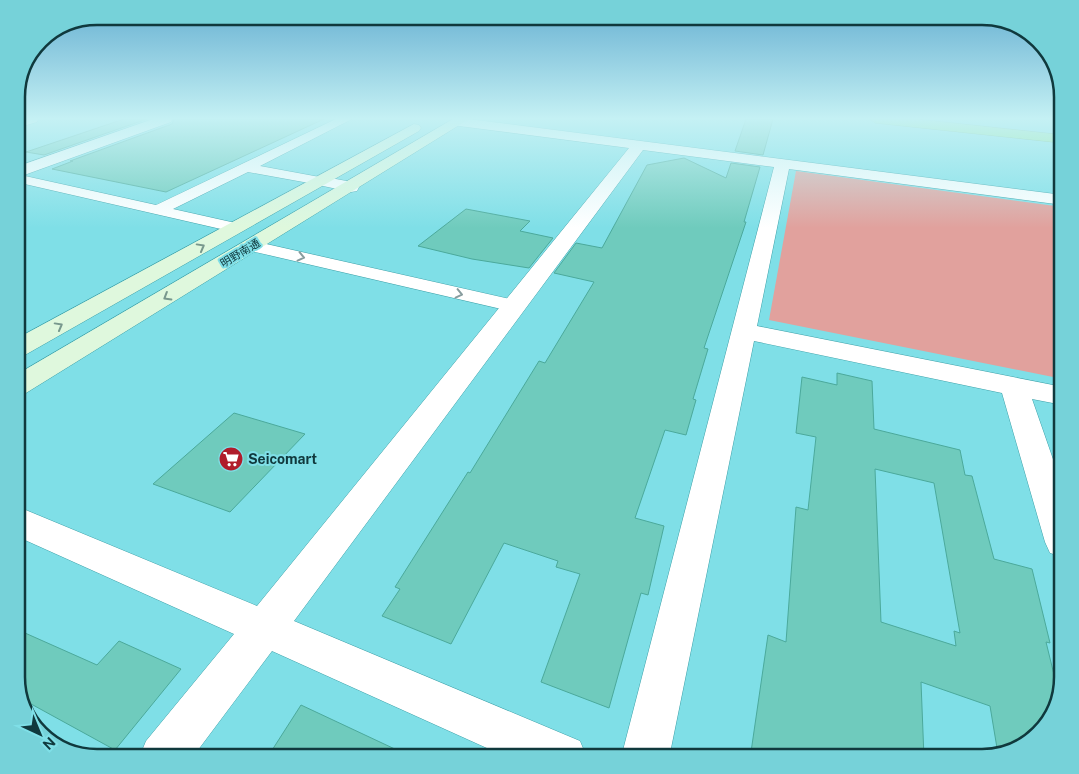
<svg xmlns="http://www.w3.org/2000/svg" width="1079" height="774" viewBox="0 0 1079 774" font-family="'Public Sans','Noto Sans JP',sans-serif">
<style>
.green{fill:#e1a19d}
.building{fill:#6fcbbd;stroke:#4ba99b;fill-rule:evenodd}
.lines{fill:none;stroke-linecap:round;stroke-linejoin:round}
.lane-casing{stroke:#3da0a8;stroke-width:1}
.street-casing{stroke:#3da0a8;stroke-width:1}
.secondary-casing{stroke:#3da0a8;stroke-width:1}
.highway-casing{stroke:#65aa72;stroke-width:1}
.lane{fill:#fff;fill-rule:evenodd}
.street{fill:#fff;fill-rule:evenodd}
.secondary{fill:#dff8dd;fill-rule:evenodd}
.highway{fill:#93e78e;fill-rule:evenodd}
.oneway{stroke:#78988d}
.oneway2{stroke:#889c9e}
.labels{text-anchor:middle;dominant-baseline:central;stroke-width:4;stroke-linejoin:round;paint-order:stroke}
.far-street-label{font-size:11px;fill:#10393d;stroke:#7fdfe7}
.poi-label{font-size:14px;font-weight:bold;fill:#10393d;stroke:#7fdfe7;text-anchor:start}
.rim{fill:none;stroke:#10393d;stroke-width:2.5}
</style>
<rect width="100%" height="100%" fill="#7fdfe7"/>
<path class="green" d="M796,171L1063,207V379L769,320Z"/>
<path class="building" d="M124,119H147L44,155L26,152Z
M174,119H324L166,192L52,169L73,161H70L172,124Z
M746,119H773L763,155L735,151Z
M684,158L726,178L731,163L760,167L744,222H746L704,348L708,349L693,399L696,400L686,435L665,430L635,518L664,526L648,595L641,593L609,708L541,682L580,574L556,567L558,561L504,543L451,644L382,616L400,589L395,587L468,472L470,473L539,361L545,363L594,282L554,273L576,243L602,248L647,165Z
M466,209L530,221L520,231L553,238L529,268L472,259L418,246Z
M837,373L872,381L874,429L960,450L965,475L972,476L994,559L1032,569L1050,643L1046,642L1058,691L1046,726L1018,749L998,754L990,706L921,682L924,758H764L751,752L768,635L786,642L796,507L808,510L816,437L796,433L802,377L837,385ZM875,469L934,483L960,633L954,631L956,646L881,622Z
M234,413L305,434L230,512L153,484Z
M16,629L97,665L119,641L181,669L115,750L22,699L16,682Z
M301,705L414,758H267Z"/>
<g class="lines">
<defs>
<path id="lane" d="M336,119H352L260,166L325,178L327,181L325,184L320,185L248,172L173,209L240,224L242,227L240,230L234,232L16,182V174L156,205Z
M253,241L514,300L521,302L524,306L521,310L514,312L247,250L244,246L247,242Z"/>
<path id="street" d="M38,119L37,122L16,128V120Z
M153,119H172L171,122L16,178V167Z
M454,119H468L1063,195V205L789,169L757,326L1063,387V405L1032,399L1063,488V557L1050,553L1045,542L1002,393L754,341L669,758H621L774,167L643,150L294,621L580,741L587,758H509L272,651L192,758H139L146,741L234,634L16,536V506L257,606L629,148L459,126L454,125L452,122Z
M320,176L357,183L359,187L357,191L351,192L314,184L312,181L314,178Z"/>
<path id="secondary" d="M453,119H469L26,393L16,396V375Z
M414,124L419,125L421,128L419,131L25,355L16,358V339Z"/>
<path id="highway" d="M870,119H915L1063,135V143L876,123Z"/>
</defs>
<use href="#lane" class="lane-casing"/>
<use href="#street" class="street-casing"/>
<use href="#secondary" class="secondary-casing"/>
<use href="#highway" class="highway-casing"/>
<use href="#lane" class="lane"/>
<use href="#street" class="street"/>
<use href="#secondary" class="secondary"/>
<use href="#highway" class="highway"/>
</g>
<defs><path id="oneway-chevron" d="M-2-3.5L2.5 0L-2 3.5" fill="none" stroke-width="1.6" stroke-linecap="round" stroke-linejoin="round" transform="scale(1.25)"/></defs>
<g class="oneway">
<use href="#oneway-chevron" transform="translate(201 247) rotate(-29)"/>
<use href="#oneway-chevron" transform="translate(167 297) rotate(149)"/>
<use href="#oneway-chevron" transform="translate(59 326) rotate(-29)"/>
</g>
<g class="oneway2">
<use href="#oneway-chevron" transform="translate(301 257) rotate(13)"/>
<use href="#oneway-chevron" transform="translate(459 294) rotate(13)"/>
</g>
<linearGradient id="sky" x2="0" y2="1"><stop stop-color="#65afd1"/><stop offset="0.52" stop-color="#c5f1f4"/><stop offset="1" stop-color="#c5f1f4" stop-opacity="0"/></linearGradient>
<rect width="1079" height="228" fill="url(#sky)"/>
<defs>
<symbol id="supermarket-disc" viewBox="-11 -11 22 22"><circle r="9.5" fill="#b01d2b" stroke="#7fdfe7"/><path d="M-6-5.5h2.5l.6 2H6L4.5 2H-2.5L-4.4-4H-6ZM-1.5 3.2a1.3 1.3 0 1 0 .1 0ZM3 3.2a1.3 1.3 0 1 0 .1 0Z" fill="#fff"/></symbol>
</defs>
<g fill-rule="evenodd">
<use href="#supermarket-disc" x="217" y="445" width="28" height="28"/>
</g>
<g class="labels">
<g class="far-street-label">
<text transform="translate(240 253) rotate(-31)">明野南通</text>
</g>
<g class="poi-label">
<text x="248" y="459">Seicomart</text>
</g>
</g>
<path d="M0 0H1079V774H0ZM97 25H982A72 72 0 0 1 1054 97V677A72 72 0 0 1 982 749H97A72 72 0 0 1 25 677V97A72 72 0 0 1 97 25Z" fill="#76d2d9" fill-rule="evenodd"/>
<path class="rim" d="M97 25H982A72 72 0 0 1 1054 97V677A72 72 0 0 1 982 749H97A72 72 0 0 1 25 677V97A72 72 0 0 1 97 25Z"/>
<g transform="translate(40 734) rotate(136)" stroke="#7fdfe7" stroke-width="4" paint-order="stroke">
<path d="M0-4L9 19L0 12L-9 19Z" fill="#10393d"/>
<text y="-8" font-size="14" font-weight="bold" text-anchor="middle" fill="#10393d">N</text>
</g>
</svg>
